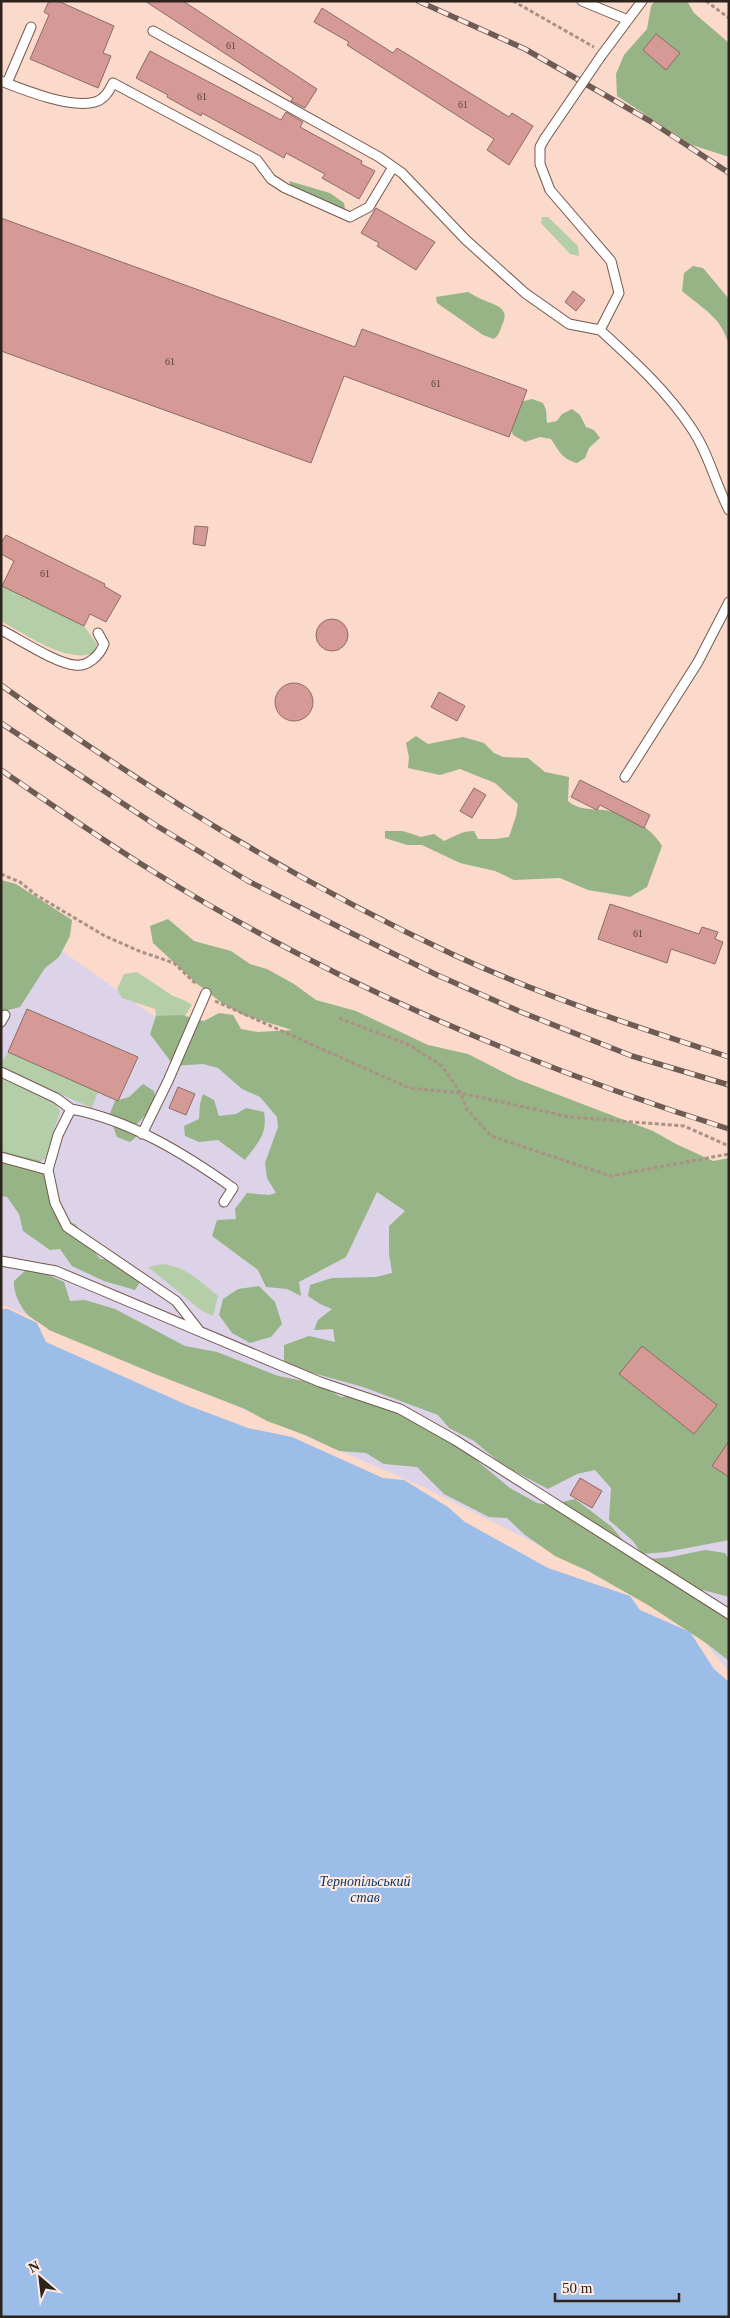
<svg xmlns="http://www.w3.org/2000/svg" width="730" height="2318" viewBox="0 0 730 2318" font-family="'Times New Roman',serif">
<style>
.industrial{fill:#dcd3e8}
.green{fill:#b4cea7}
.forest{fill:#96b486}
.water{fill:#9dbde9}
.building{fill:#d69a96;stroke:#8c6b68}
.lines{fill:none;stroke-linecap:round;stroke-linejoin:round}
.lane-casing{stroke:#75584d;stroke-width:11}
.path{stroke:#aa9086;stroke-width:3;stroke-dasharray:4 2.5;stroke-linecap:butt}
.lane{stroke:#fff;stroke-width:9}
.rail-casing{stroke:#6e5b53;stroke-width:5.5}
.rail{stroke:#feeae1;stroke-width:4;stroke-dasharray:11;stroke-linecap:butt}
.lane-bridge-casing{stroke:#75584d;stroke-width:11;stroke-linecap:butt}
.lane-bridge{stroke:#fff;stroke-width:9}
.labels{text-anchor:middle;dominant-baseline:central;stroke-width:4;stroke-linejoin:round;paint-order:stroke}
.number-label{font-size:10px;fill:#58403b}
.water-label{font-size:14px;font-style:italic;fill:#093569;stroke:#feeae1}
</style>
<rect width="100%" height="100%" fill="#fbd9cb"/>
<path class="industrial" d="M1,916H13L300,1120L636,1261L729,1532V1672L693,1628L631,1591L419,1485L1,1304Z"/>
<path class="green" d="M542,217H548L578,246L579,256L570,254L541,223Z
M1,585L84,626L97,644L94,653C67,664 25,634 1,621Z
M137,972L173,996L184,1000L192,1005L185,1016H156L155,1009L122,998L117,989L124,974Z
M8,1052L98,1092L92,1108L2,1069V1062Z
M1,1078L55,1103L60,1111L46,1158L38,1163L1,1151Z
M163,1264C186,1267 200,1281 218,1296L213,1316L202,1311L148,1267Z"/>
<path class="forest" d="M655,1H687L694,13L729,43V157L692,145L617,96L616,74L624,55L647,29L651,6Z
M289,181L330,193L344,203L346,214H334L296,198Z
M693,266L703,268L729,299V346C722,317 703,309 682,291L684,273Z
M468,292C474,295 480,299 486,301C498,306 510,309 502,325C500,331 499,335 494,339L483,335L437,303L436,297Z
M532,399L543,403L546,410L547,423L557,421L562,414L572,409L580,415L586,427L594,430L600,438L589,448L585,458L577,463C562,459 559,451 551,439L540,437L525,442L513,435L509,422L520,402Z
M416,736L428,744L463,737L484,743L494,753L503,757L528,758L545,772L569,777L568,801C578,810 590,809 604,810C626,813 650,826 662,846L647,887L630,897L588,890L560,878L514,880L495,871L460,863L422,845H407L385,838V831H403L421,837L434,834L444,841C455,836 462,831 474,831L478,839H495L509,837L516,816L518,804L495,783L460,769L440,775L408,768L409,757L406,743Z
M1,880L16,884L72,920L70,936L59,957L45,968L20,1007L1,1012Z
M168,919L194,941L231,951L250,964L267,969L294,984L316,1000L356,1011L428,1045L468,1054L517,1079L653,1131L676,1144L713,1161L729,1158V1540L666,1552L642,1554L633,1541L609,1520L611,1488L595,1470L577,1474L548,1489L504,1466L474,1441L449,1428L438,1415L363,1387L284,1365V1345L309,1336L335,1342L333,1329L314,1330L318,1320L332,1309L320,1304L308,1296L310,1285L332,1278L376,1277L392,1273L389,1253V1226L405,1211L377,1192L346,1257L299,1282L301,1296L287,1289L266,1287L258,1270L212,1236L217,1220L236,1219L235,1209L247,1193L269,1195L276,1193L267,1178L265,1163L278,1127L277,1117L260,1097L242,1089L218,1068L203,1064L174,1066L150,1034L156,1016L181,1015L204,1021L219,1013L233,1015L241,1029L258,1032L292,1030L243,1015L222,1003L196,983L153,943L150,926Z
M143,1084L154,1091L156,1104L137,1124L136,1137L130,1142L117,1137L109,1116L115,1101L129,1097Z
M203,1094L214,1100L219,1116L236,1114L246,1108L264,1112C268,1135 257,1143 245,1160L218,1140L199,1142L185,1136L184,1126L199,1119L200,1104Z
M1,1151L40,1161L47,1177L57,1214L76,1225L100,1259L122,1260L143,1277L135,1290L104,1281L72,1266L60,1249L50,1250L23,1231L19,1214L7,1197L1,1196Z
M26,1270L39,1271L64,1282L70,1301L85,1300L115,1309L185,1346L217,1352L278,1376L319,1384L341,1397L364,1395L459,1446L510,1488L537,1503L550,1505L575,1499L612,1527L639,1560L671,1557L705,1550L725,1553L729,1559V1597L703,1590V1601L729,1619V1661L706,1643L648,1605L588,1571L555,1556L525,1535L507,1518L489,1517L444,1494L417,1467L384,1464L366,1453L339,1451L305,1435L267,1421L245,1409L155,1374L49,1330C43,1324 31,1319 27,1314C19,1305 13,1291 14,1281Z
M259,1286L275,1302L282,1324L271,1337L250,1343L232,1333L219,1315L223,1299L238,1289Z"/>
<path class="water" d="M1,1309H8L37,1323L46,1342L187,1405L248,1428L292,1437L383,1478L404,1480L448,1507L465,1522L548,1568L630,1596L640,1610L690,1632L714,1669L729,1682V2317H1Z"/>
<path class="building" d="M49,1H58L114,26L103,53L111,56L98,88L30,59L49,15L44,12Z
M145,1H183L317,89L305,108L291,101L293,98Z
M322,8L393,53L397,48L509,117L512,113L533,126L509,165L487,150L494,139L347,45L349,42L314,22Z
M656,34L680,53L666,70L643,50Z
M150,51L281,120L286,112L303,122L300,127L362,161L361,164L375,171L359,199L322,178L325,174L286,153L284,158L202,113L201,116L167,97L168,95L136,78Z
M376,208L435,242L416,270L377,246L379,243L361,233Z
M1,218L355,347L362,329L527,390L509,437L344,376L311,463L1,351Z
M573,291L585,300L576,311L565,302Z
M195,526L208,527L205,546L193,544Z
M6,535L105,584L104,586L121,596L106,622L90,614L84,626L2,586L14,561L1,554V543Z
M316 635a16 16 0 1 1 32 0a16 16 0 1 1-32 0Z
M275 702a19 19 0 1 1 38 0a19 19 0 1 1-38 0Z
M439,692L465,706L457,721L431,707Z
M580,780L650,815L644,828L600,805L597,810L571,797Z
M474,788L486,795L472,818L460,811Z
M610,904L699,934L702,927L718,932L715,939L723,942L715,964L671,949L667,963L598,939Z
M27,1009L138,1057L118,1101L8,1052Z
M178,1087L195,1094L186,1115L169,1108Z
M642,1346L717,1405L694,1434L619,1374Z
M729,1441V1477L712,1466Z
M580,1478L602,1491L592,1508L570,1495Z"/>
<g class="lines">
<defs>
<path id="lane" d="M582,1L628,20
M153,31L379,157L402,173L466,240L525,293L569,324L600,330
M601,56L642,1
M1,81C24,90 71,109 95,102C105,99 109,91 113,83L257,160L271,179L285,188L350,217L369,207L393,167
M7,83L31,27
M545,138L540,147V164L550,190L611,261L619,293L600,330C634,361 667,391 692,429C709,454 715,483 729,510
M1,630C19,639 57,664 75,665C88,667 100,655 104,644L98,633
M625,777L698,662L729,602
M1,1022L5,1015
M1,1072L56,1098L71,1109L58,1135L48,1170L55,1203L67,1227L176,1301L198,1329
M71,1109C130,1120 185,1154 233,1188L224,1202
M142,1134L168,1081L206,993
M1,1157L48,1170
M1,1261L56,1271L320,1382L400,1409L455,1440L729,1614"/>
</defs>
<use href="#lane" class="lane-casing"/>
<path class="path" d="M513,1L594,47
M706,1L729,18
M1,874L20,882L36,895L105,936L139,951L174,963L197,985
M215,1001L409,1088L461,1093L570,1117L684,1126L729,1146
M339,1018L409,1045L441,1065L461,1093L466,1108L491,1136L611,1176L729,1154"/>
<use href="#lane" class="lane"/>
<defs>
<path id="rail" d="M418,1L525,49L650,121L729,173
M1,685C146,789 293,880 454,955C543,996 636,1027 729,1057
M1,723L157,826L248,881L343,929L437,975L521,1012L632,1056L729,1085
M1,770C52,805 102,840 154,872C332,983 530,1066 729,1129"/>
</defs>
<use href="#rail" class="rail-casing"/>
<use href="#rail" class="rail"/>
<defs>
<path id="lane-bridge" d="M545,138L601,56"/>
</defs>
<use href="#lane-bridge" class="lane-bridge-casing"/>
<use href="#lane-bridge" class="lane-bridge"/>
</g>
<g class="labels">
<g class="number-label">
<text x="231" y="45">61</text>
<text x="202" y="96">61</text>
<text x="463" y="104">61</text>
<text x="170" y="361">61</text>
<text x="436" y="383">61</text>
<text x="45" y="573">61</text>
<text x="638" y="933">61</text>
</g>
<g class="water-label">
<text x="365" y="1881">Тернопільський<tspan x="365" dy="16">став</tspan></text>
</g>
</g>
<rect width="730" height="2318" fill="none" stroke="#2e221d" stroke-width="5"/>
<g transform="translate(40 2278) rotate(332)" stroke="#feeae1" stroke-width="4" paint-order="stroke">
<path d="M0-4L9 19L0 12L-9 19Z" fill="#2e221d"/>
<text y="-8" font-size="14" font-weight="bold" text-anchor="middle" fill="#2e221d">N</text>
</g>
<path d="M555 2293v8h124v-8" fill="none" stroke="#2e221d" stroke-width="2.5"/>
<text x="562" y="2293" font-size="15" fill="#2e221d" stroke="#feeae1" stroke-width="4" paint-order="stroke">50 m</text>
</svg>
